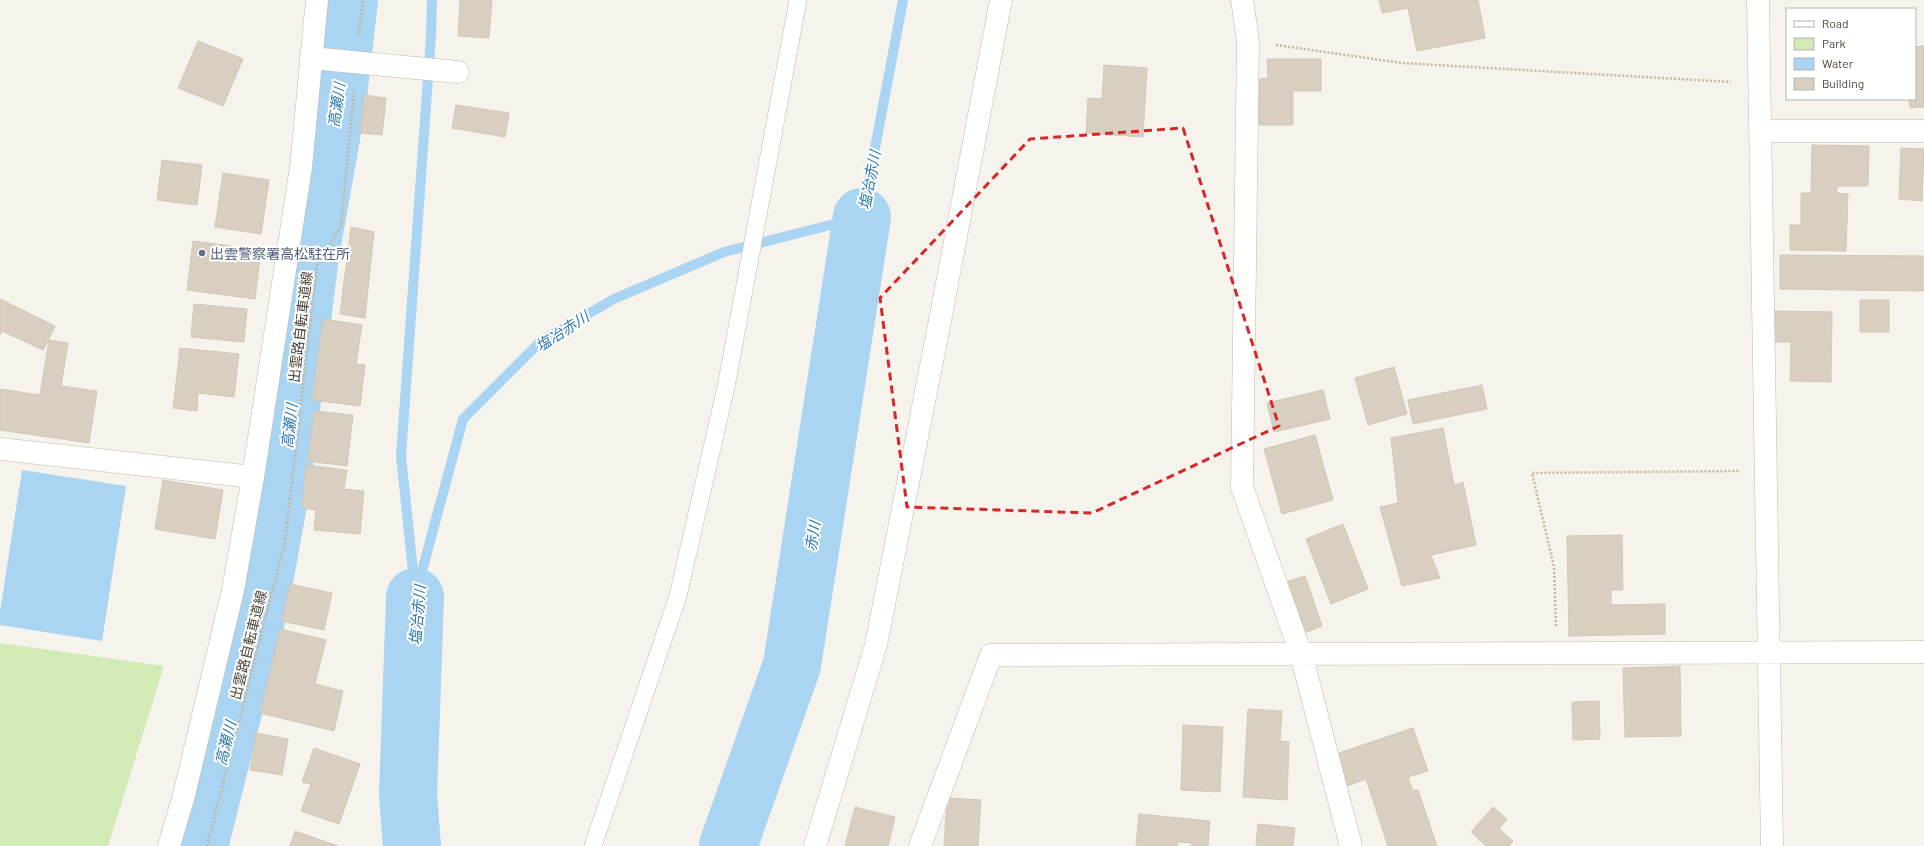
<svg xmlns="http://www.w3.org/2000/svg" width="1924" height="846" viewBox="0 0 1924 846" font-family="Barlow,'Noto Sans JP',sans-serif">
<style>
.green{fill:#d2eab5}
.water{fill:#a9d4f2}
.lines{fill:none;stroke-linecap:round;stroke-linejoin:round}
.stream{stroke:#a9d4f2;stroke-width:10}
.river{stroke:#a9d4f2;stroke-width:58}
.building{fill:#d8cfc1;stroke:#d3c7b4}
.service-casing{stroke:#c2bbae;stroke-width:18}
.minor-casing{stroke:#c2bbae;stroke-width:23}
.tertiary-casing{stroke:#c2bbae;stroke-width:23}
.path{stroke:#c4b79f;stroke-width:2.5;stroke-dasharray:2 2;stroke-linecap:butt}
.service{stroke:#fff;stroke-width:17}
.minor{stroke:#fff;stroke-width:22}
.tertiary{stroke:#fff;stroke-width:22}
.marked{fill:none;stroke:#d62828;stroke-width:3;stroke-dasharray:8 5;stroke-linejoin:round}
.service-dot{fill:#5c6f8a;stroke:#fff;stroke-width:1.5}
.labels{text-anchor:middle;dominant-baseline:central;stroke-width:4;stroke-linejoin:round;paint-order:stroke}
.service-label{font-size:14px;fill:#4e5e75;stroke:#fff;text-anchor:start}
.street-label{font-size:14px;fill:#4b4439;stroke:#fff}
.water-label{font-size:15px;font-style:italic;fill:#2e7ab2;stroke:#fff}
</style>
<rect width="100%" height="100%" fill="#f6f3ec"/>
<path class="green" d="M0,643L164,666L108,846H0Z"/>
<path class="water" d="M22,470L126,486L102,641L0,625V612Z"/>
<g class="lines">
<path class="stream" d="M415,590L401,456L431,36L432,0
M415,597L463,419L541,341L614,299L724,252L862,217L903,0"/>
<path class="river" d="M199,846L259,608L282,482L310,255L337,104L349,0
M412,846L408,795L415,597
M728,846L792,665L862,217"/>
</g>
<path class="building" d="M460,0H492L489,38L458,36Z
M1379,0H1478L1485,38L1417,51L1408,8L1382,13Z
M198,41L243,59L223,106L178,88Z
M1924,46V107L1910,108L1909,99H1915V47Z
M1267,59H1321V91H1293V125H1259V79L1268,78Z
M1104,65L1147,68L1143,137L1086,133L1088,98L1102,99Z
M364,95L386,98L382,135L360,133Z
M456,105L509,113L505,137L452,128Z
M1812,145L1869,146L1868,186H1838L1836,193L1848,194L1846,251L1790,250V225H1801V193H1811Z
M1901,148L1924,149L1922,201L1899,199Z
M162,160L202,165L197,205L157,200Z
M223,173L269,180L261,234L215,227Z
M351,227L374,232L365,318L340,314Z
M193,241L261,250L255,299L187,290Z
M1780,255L1923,256V291L1780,289Z
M0,299L55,326L43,350L2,331L0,335Z
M1860,300H1889V332H1860Z
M194,304L247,309L244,342L191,337Z
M1775,311L1832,312L1831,382L1790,381L1791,342H1774Z
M323,319L362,325L356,364L365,365L360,406L312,400Z
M49,340L68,343L61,386L97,391L89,443L0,430V389L40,395Z
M180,348L239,354L234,397L198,393L197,411L173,408Z
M1394,367L1407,414L1368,425L1355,378Z
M1482,385L1487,409L1413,424L1408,400Z
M1323,390L1330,419L1274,432L1267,403Z
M314,411L353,415L347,466L308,461Z
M1443,428L1454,485L1463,482L1476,545L1431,555L1440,578L1402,586L1380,507L1398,503L1391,438Z
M1315,435L1333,500L1282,514L1264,449Z
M306,465L347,470L344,489L364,491L360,534L314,530L316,510L302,508Z
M163,480L223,490L215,539L155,529Z
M1343,524L1368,589L1331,604L1306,539Z
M1622,535L1623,590H1611V605L1665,604V634L1569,636L1567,536Z
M1305,576L1322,626L1304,633L1286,582Z
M290,584L332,593L324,630L282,621Z
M280,629L326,640L315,684L343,691L334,731L260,713Z
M1680,666L1681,736L1625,737L1623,668Z
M1599,701L1600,739L1573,740L1572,702Z
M1248,709L1282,711L1280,741L1289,742L1287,800L1243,797Z
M1183,725L1223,727L1220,792L1181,790Z
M1413,728L1428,771L1408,777L1413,791L1418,790L1437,846H1388L1366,779L1347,786L1336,754Z
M256,733L288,739L282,775L250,770Z
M314,748L360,764L339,824L301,811L311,784L302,782Z
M947,798L981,800L978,846H944Z
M855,807L895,817L888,846H845Z
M1493,807L1507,819L1499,829L1513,841L1509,846H1486L1471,832Z
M1139,814L1210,821L1208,846H1191L1192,843L1178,842L1177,846H1136Z
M1258,824L1295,828L1293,846H1256Z
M295,831L338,846H290Z"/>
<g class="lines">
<defs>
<path id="service" d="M593,846L678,596L726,387L798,0"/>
<path id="minor" d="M1242,0L1248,41L1242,487L1301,654L1351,846
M1758,0L1772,846
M311,58L458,72
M1761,131H1924
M0,449L253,477
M920,846L991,655L1924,652"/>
<path id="tertiary" d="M169,846L184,795L233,590L253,477L301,167L317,0
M815,846L876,645L937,336L1001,0"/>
</defs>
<use href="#service" class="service-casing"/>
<use href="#minor" class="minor-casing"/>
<use href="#tertiary" class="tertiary-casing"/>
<path class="path" d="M359,35L363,0
M1276,45L1402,63L1731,82
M1556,626L1554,567L1532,473L1739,471
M207,846L285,542L317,265L341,226L354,90"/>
<use href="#service" class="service"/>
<use href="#minor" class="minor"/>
<use href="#tertiary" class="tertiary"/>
</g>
<path class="marked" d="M1183,128L1279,426L1092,513L907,507L880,298L1030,139Z"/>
<circle class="service-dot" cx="202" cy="253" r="4"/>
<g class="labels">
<g class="service-label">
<text x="210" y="253">出雲警察署高松駐在所</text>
</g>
<g class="street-label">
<text transform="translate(300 327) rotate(-83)">出雲路自転車道線</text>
<text transform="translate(248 645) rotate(-76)">出雲路自転車道線</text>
</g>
<g class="water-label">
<text transform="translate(336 105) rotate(-82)">高瀬川</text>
<text transform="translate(869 180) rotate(-79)">塩冶赤川</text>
<text transform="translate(562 331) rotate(-33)">塩冶赤川</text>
<text transform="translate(289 426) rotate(-83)">高瀬川</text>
<text transform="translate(812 536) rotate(-81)">赤川</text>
<text transform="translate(417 615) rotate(-85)">塩冶赤川</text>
<text transform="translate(225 743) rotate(-76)">高瀬川</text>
</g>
</g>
<rect x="1786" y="8" width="130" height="92" fill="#ffffff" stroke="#b7b4b0"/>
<rect x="1794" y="21" width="20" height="6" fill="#ffffff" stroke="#b7b4b0"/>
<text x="1822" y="28" font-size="12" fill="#4b4439">Road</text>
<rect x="1794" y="38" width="20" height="12" fill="#d2eab5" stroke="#b7b4b0"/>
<text x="1822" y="48" font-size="12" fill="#4b4439">Park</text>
<rect x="1794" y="58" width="20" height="12" fill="#a9d4f2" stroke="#b7b4b0"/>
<text x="1822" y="68" font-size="12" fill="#4b4439">Water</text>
<rect x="1794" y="78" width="20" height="12" fill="#d8cfc1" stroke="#b7b4b0"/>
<text x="1822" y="88" font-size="12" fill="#4b4439">Building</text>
</svg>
